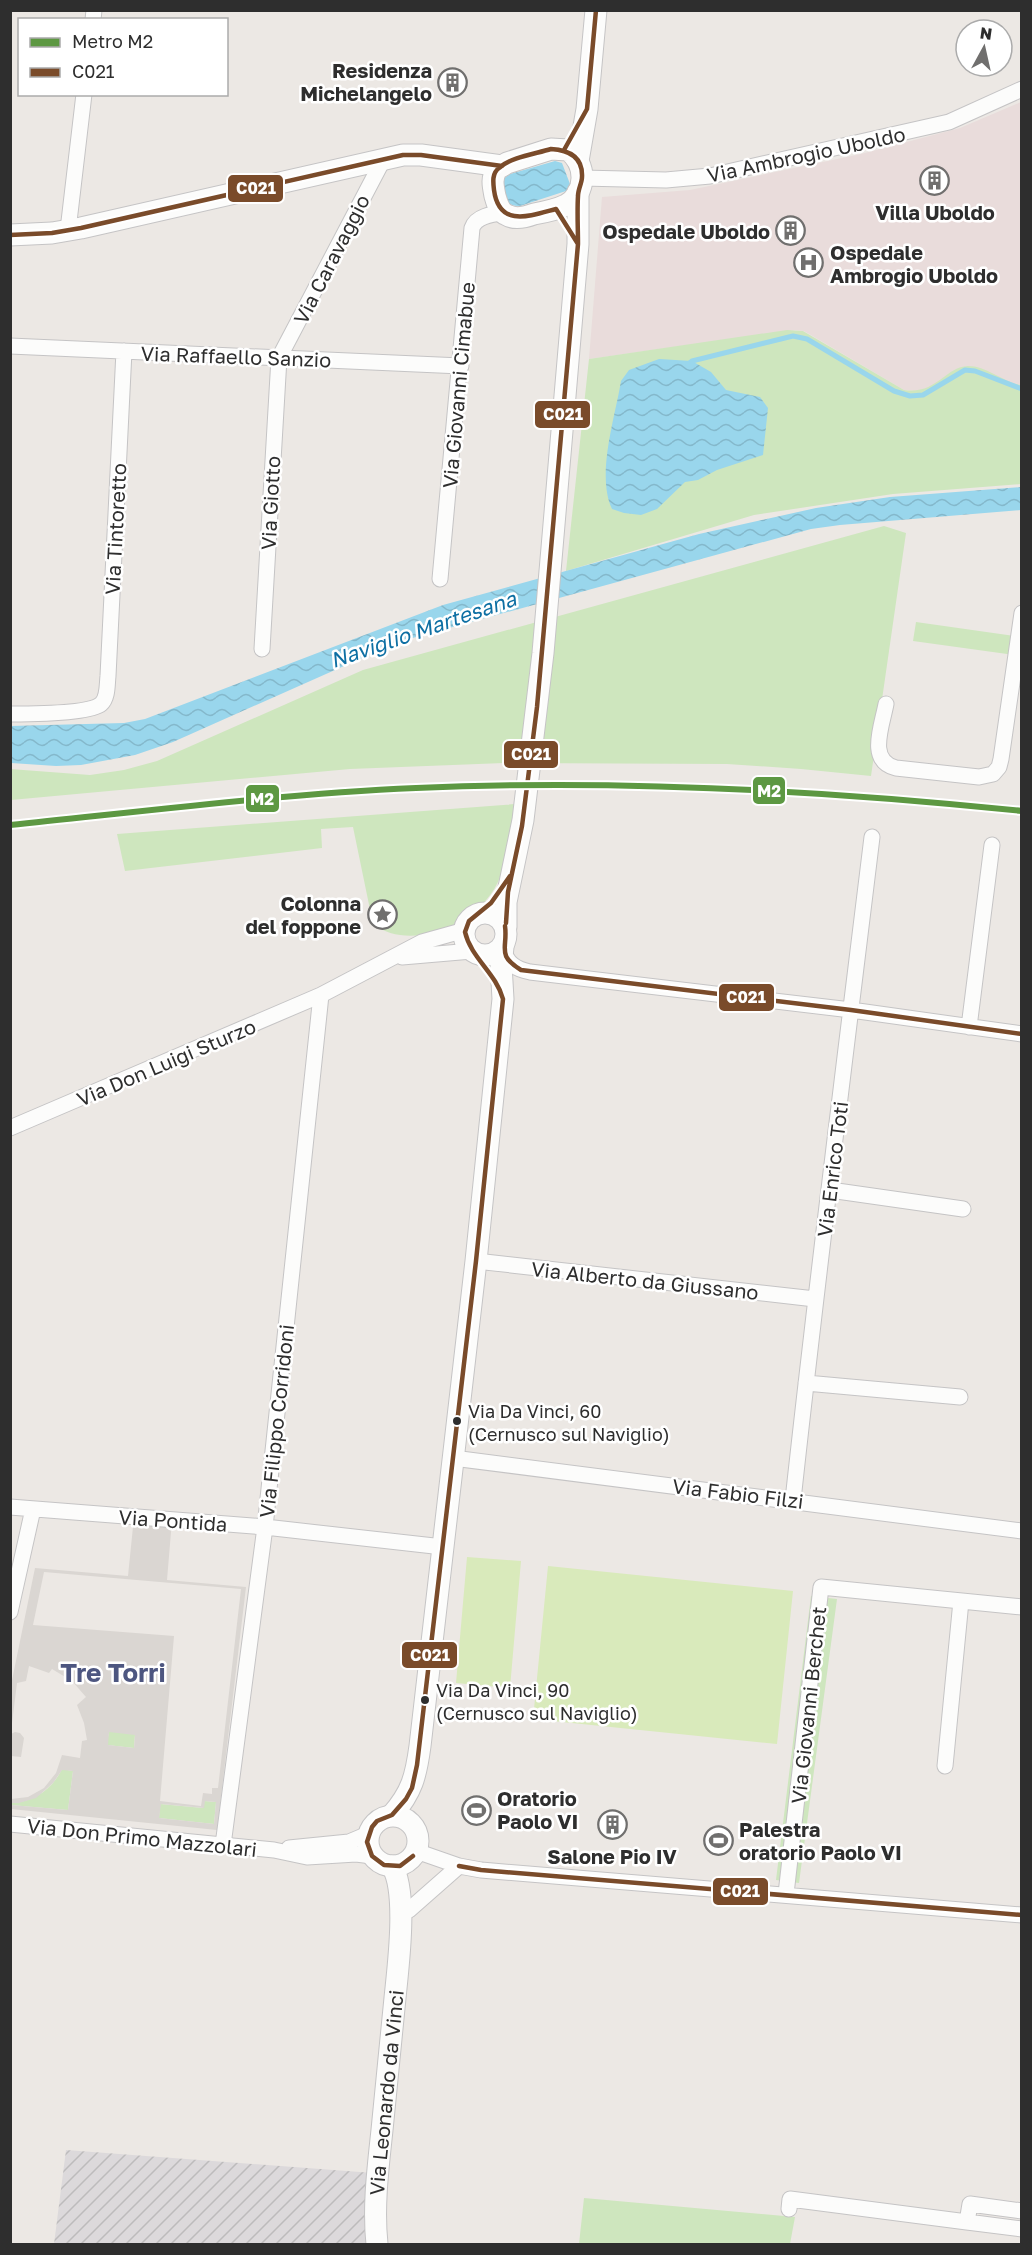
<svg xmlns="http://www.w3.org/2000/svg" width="1032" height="2255" viewBox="0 0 1032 2255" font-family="'Golos Text',sans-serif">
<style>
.industrial{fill:url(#industrial-furrows)}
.medical{fill:#e9dcdb}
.green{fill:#cee6be}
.pitch{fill:#d9eabb}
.plaza{fill:#dad6d2;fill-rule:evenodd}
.water{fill:url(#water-waves)}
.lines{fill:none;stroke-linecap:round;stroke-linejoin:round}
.stream{stroke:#99d6ec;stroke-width:5}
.street-casing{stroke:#c5c4c5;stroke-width:17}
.secondary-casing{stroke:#c5c4c5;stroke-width:23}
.street{stroke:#fcfcfb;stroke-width:15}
.secondary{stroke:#fcfcfb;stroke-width:21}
.bus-1-casing{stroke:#fff;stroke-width:9}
.bus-1{stroke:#7a4b2a;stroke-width:4.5}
.metro-1-casing{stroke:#fff;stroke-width:10}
.metro-1{stroke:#5d9842;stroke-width:6}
.bus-dot{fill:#2e2e2e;stroke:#fff;stroke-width:2}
.labels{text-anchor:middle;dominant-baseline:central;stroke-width:5;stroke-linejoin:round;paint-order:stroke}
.bus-label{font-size:18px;fill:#2e2e2e;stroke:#fff;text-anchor:start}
.poi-label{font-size:20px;font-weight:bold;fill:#2e2e2e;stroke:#fff;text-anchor:end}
.street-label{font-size:20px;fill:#2e2e2e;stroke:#fff}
.water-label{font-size:21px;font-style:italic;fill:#0d6fa3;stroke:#fff}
.district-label{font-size:26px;font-weight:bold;fill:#4d5680;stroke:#fff}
.line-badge{stroke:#fff;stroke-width:2}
.badge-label{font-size:16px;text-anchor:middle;font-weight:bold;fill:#fff}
</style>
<defs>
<pattern id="industrial-furrows" width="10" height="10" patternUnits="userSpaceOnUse" patternTransform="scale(1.5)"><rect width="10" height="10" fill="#dcd9db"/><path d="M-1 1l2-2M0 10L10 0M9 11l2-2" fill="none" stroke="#bdbbbc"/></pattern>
<pattern id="water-waves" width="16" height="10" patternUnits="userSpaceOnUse" patternTransform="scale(1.5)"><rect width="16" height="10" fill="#99d6ec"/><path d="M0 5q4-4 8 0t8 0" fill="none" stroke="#84b8cb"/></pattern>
</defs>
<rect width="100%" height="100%" fill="#ece8e4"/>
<path class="industrial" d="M66,2150L373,2173V2244H54Z"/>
<path class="medical" d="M1021,102V385L958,369L927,389L918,391L904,390L804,331L795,330L589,359L602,197L690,190L861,154L960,128Z"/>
<path class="green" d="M787,330L803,331L904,390C936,395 945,367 968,366C987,366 1003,382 1021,385V484L893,494L754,515L566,571L589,359Z
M884,526L906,533L871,776L801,769L727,764L504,763L350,769L11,800L10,769L90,775L124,770L157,761L363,670Z
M916,622L1021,637V656L913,641Z
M515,804C510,828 508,855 500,877C484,922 412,954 373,924L353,827L321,829L322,848L125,871L117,834Z
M811,1596L837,1599L799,1883L776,1880Z
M109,1731L135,1734L134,1748L107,1745Z
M62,1769L73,1771L68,1810L11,1805V1803C33,1802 52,1790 62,1769Z
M204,1801L216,1802L214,1824L159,1818L160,1804L203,1808Z
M584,2198L795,2217L790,2244H579Z"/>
<path class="pitch" d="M467,1557L521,1561L510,1688L456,1683Z
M548,1566L793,1591L777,1744L533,1719Z"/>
<path class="plaza" d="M134,1517L172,1520L167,1580L246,1587L217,1830L11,1809V1805L68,1810L73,1771L62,1770L53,1783L36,1798L19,1803H11V1799L28,1797L44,1788L56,1773L62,1755L80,1758L82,1741L87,1740L84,1723L77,1705L86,1697L72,1681L52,1669L49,1673L29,1666L26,1681L17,1683L11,1731V1685L35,1568L128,1576ZM44,1572L241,1589L218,1788H212V1794L203,1793L201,1806L160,1801L174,1636L33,1625ZM109,1732L135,1735L134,1748L108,1745ZM205,1801L216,1802L214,1824L159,1818L161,1804L204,1808Z
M15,1732L20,1733L24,1738L21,1757L11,1756V1734Z"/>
<path class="water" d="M555,161L562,163L570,184L566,191L520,206C502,207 503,191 503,179L510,174Z
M659,359L692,361L711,372L726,390L760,397L768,408L763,455L717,470L698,480L685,482L657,509L641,515L624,513L612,509C596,475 615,418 621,381L629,370Z
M1021,487V510L840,525L811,529L398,642L173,742L135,755L81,765L56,766L11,763L10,726L124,723L145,719L443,605L699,534L816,508L890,497Z"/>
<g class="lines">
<path class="stream" d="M688,364L692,361L793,336L807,339L894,391L910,396L923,395L965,370L975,371L1022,389"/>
<defs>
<path id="street" d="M93,20L94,10
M582,178L666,180L710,176L949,122L1022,89
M68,230L84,94
M10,346L461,366
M440,579L472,228C476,216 492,214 503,213
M262,649L279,358L383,160
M886,704C882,726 867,761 896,768L979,777L993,774L999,767L1001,759L1022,613
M10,714C28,714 89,714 101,704C108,698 107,684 108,676L124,351
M503,949C507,963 515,969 530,972L851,1010L1022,1034
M402,957L472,951
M969,1027L992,845
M10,1128L321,995L422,942L465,930
M830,1190L963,1209
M476,1261L815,1299
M806,1383L960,1397
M453,1458L1022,1531
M793,1500C817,1279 845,1058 872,837
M10,1507L265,1527L443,1547
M10,1612L33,1509
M945,1766L961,1601
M10,1824L274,1850L307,1857L356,1854L372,1856
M223,1845L265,1527L321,995
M289,1848L349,1842L368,1834
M416,1851L459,1866L481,1870L1022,1915
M786,1894L821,1587L1022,1607
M409,1910L459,1866
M789,2209L790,2199L967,2222L970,2204L1022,2211
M967,2222L1022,2229"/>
<g id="secondary">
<path d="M551,149L568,150C587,164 587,193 566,205C556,210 545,212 534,214C526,217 515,220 507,215C499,212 497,203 495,196C493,186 491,178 497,169L507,163Z"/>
<path d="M578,161L587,109L596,10"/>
<path d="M10,235L52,233L81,228L403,155H421L502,166"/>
<circle cx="485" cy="934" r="21"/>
<path d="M506,927V902L523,820L543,653L578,244V192"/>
<path d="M392,1815C412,1792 416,1776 420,1746L476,1261L503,999L501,965L503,947"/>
<circle cx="393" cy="1841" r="25"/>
<path id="s1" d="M377,2244C373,2207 378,2168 382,2130C386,2086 391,2042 395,1998C398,1967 408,1892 392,1866"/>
</g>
</defs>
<use href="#street" class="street-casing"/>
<use href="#secondary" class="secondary-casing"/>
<use href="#street" class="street"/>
<use href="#secondary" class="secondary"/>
<defs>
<path id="bus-1" d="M551,149C568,150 583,156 582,177C582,183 578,189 578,196C577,212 578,228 578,244L556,209C530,216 499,228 494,190C493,182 492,173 499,168C511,157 535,154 551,149Z
M564,150L587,109L596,10
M10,235L52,233L81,228L403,155H421L502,166
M506,923L508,892L522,826L537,707L578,244
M505,926C508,948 496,955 521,970L851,1010L1022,1034
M413,1856L400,1866L384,1865L372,1856L367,1842L372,1827L377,1821L392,1815L406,1799L412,1788L417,1765L476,1261L503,999C496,973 471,958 465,932L469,921L491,903L510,876
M459,1866L481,1870L1022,1915"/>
</defs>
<use href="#bus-1" class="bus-1-casing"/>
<use href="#bus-1" class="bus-1"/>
<defs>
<path id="metro-1" d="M10,825C146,811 281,794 416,788C619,779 820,790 1022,811"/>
</defs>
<use href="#metro-1" class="metro-1-casing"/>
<use href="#metro-1" class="metro-1"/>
</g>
<defs>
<symbol id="building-ring" viewBox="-11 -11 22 22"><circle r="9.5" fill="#fff" stroke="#706f6e" stroke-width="1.5"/><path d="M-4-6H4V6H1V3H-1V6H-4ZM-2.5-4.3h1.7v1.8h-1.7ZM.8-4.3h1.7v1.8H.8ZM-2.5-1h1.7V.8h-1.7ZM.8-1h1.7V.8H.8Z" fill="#706f6e"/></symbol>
<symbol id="hospital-ring" viewBox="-11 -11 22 22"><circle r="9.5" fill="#fff" stroke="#706f6e" stroke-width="1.5"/><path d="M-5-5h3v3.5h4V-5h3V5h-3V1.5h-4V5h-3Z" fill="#706f6e"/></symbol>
<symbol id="sight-ring" viewBox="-11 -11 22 22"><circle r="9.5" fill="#fff" stroke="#706f6e" stroke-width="1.5"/><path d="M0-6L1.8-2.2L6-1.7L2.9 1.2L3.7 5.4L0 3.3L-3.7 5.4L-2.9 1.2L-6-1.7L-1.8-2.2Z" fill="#706f6e"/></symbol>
<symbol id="stadium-ring" viewBox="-11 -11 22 22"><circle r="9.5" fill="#fff" stroke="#706f6e" stroke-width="1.5"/><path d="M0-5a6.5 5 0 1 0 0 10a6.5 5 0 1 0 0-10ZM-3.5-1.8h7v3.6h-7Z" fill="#706f6e"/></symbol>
</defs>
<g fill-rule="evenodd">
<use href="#building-ring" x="436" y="66" width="33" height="33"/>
<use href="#building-ring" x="918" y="164" width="33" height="33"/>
<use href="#building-ring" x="774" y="214" width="33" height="33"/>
<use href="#hospital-ring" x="792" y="246" width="33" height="33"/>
<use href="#sight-ring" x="366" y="898" width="33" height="33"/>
<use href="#stadium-ring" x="460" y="1794" width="33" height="33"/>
<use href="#building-ring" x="596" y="1808" width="33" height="33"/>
<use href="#stadium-ring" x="702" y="1824" width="33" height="33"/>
</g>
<g class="bus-dot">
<circle cx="457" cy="1421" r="5"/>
<circle cx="425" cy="1700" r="5"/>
</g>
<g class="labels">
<g class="bus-label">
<text x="468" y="1411">Via Da Vinci, 60<tspan x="468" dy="23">(Cernusco sul Naviglio)</tspan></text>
<text x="436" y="1690">Via Da Vinci, 90<tspan x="436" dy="23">(Cernusco sul Naviglio)</tspan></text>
</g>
<g class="poi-label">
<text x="432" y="70">Residenza<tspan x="432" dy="23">Michelangelo</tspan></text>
<text x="935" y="212" text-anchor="middle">Villa Uboldo</text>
<text x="770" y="231">Ospedale Uboldo</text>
<text x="830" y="252" text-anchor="start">Ospedale<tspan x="830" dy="23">Ambrogio Uboldo</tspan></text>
<text x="361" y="903">Colonna<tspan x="361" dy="23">del foppone</tspan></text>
<text x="497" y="1798" text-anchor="start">Oratorio<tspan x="497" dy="23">Paolo VI</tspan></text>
<text x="739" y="1829" text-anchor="start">Palestra<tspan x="739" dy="23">oratorio Paolo VI</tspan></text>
<text x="612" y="1856" text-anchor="middle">Salone Pio IV</text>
</g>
<g class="street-label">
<text transform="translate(806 154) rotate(-12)">Via Ambrogio Uboldo</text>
<text transform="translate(331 259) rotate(-63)">Via Caravaggio</text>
<text transform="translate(236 356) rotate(2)">Via Raffaello Sanzio</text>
<text transform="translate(458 385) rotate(-85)">Via Giovanni Cimabue</text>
<text transform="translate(270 503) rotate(-87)">Via Giotto</text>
<text transform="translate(115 529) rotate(-87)">Via Tintoretto</text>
<text transform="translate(166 1062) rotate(-23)">Via Don Luigi Sturzo</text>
<text transform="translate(832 1169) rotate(-83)">Via Enrico Toti</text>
<text transform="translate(645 1280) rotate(6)">Via Alberto da Giussano</text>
<text transform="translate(276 1421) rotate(-84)">Via Filippo Corridoni</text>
<text transform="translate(738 1493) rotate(7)">Via Fabio Filzi</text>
<text transform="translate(173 1520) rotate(4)">Via Pontida</text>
<text transform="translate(808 1705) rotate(-84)">Via Giovanni Berchet</text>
<text transform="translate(142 1837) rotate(6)">Via Don Primo Mazzolari</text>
<text stroke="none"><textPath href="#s1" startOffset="152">Via Leonardo da Vinci</textPath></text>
</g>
<g class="water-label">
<text transform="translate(423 629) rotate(-19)">Naviglio Martesana</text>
</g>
<g class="district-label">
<text x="113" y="1672">Tre Torri</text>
</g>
</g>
<g class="line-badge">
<rect x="227" y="174" width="57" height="29" rx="6" fill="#7a4b2a"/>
<rect x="534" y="400" width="57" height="29" rx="6" fill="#7a4b2a"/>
<rect x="503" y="740" width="56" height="29" rx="6" fill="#7a4b2a"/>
<rect x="752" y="776" width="34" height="29" rx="6" fill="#5d9842"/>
<rect x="245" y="784" width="35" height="29" rx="6" fill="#5d9842"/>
<rect x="718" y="983" width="57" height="29" rx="6" fill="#7a4b2a"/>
<rect x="401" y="1641" width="57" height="28" rx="6" fill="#7a4b2a"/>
<rect x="712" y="1877" width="57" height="29" rx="6" fill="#7a4b2a"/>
</g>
<g class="badge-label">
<text x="256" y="194">C021</text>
<text x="563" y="420">C021</text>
<text x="531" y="760">C021</text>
<text x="769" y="797">M2</text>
<text x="262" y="805">M2</text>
<text x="746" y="1003">C021</text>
<text x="430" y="1661">C021</text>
<text x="740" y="1897">C021</text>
</g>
<rect width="1032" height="2255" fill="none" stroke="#2e2e2e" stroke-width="24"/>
<rect x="18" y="18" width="210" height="78" fill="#ffffff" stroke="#ababab" stroke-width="1.5"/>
<rect x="30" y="38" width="30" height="9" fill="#5d9842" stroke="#ababab" stroke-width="1.5"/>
<text x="72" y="48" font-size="18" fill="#2e2e2e">Metro M2</text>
<rect x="30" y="68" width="30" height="9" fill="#7a4b2a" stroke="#ababab" stroke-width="1.5"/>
<text x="72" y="78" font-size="18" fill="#2e2e2e">C021</text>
<g transform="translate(984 48) rotate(8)"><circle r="28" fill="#ffffff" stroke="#ababab" stroke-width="1.5"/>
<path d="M0-4.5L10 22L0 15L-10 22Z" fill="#706f6e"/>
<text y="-9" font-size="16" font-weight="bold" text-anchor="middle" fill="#2e2e2e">N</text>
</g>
</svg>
